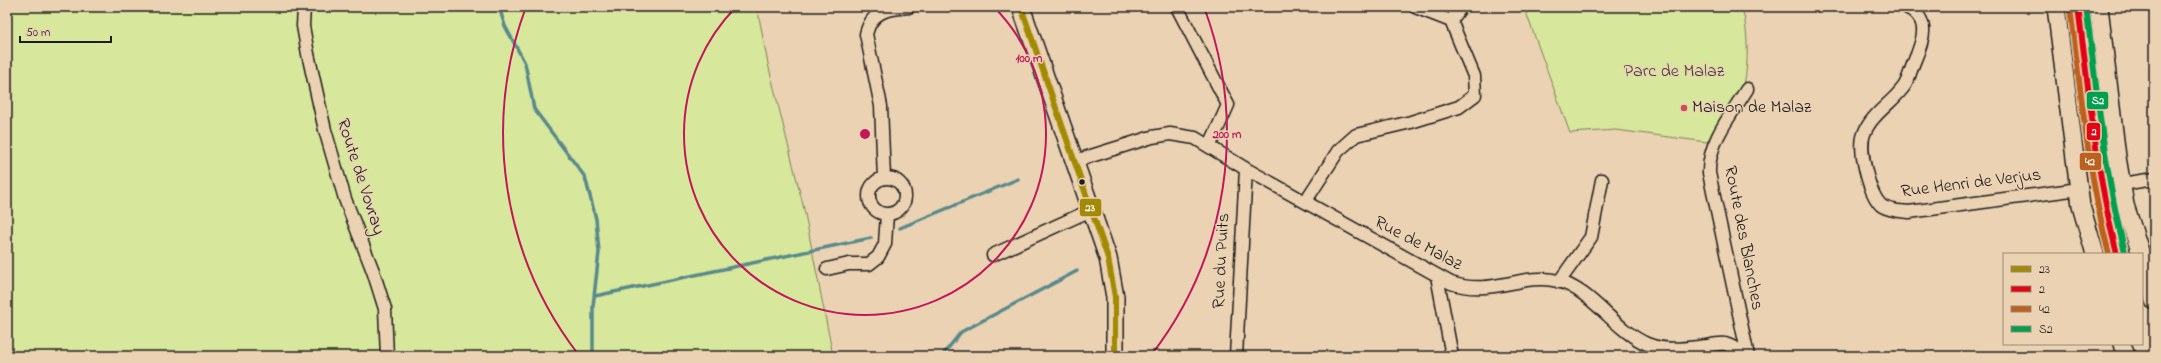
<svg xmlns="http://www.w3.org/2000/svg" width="2161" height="363" viewBox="0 0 2161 363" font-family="'Indie Flower',sans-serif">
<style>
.green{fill:#d7e79b;stroke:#7a825c}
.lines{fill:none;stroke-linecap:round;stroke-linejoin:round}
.stream{stroke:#58898c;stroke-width:3.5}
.street-casing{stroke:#1c1c1c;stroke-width:15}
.secondary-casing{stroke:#1c1c1c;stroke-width:20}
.street{stroke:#ebd2b3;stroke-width:12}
.secondary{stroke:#ebd2b3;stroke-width:17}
.bus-1-casing{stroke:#ebd2b3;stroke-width:9}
.bus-2-casing{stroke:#ebd2b3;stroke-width:9}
.bus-3-casing{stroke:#ebd2b3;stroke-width:9}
.bus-4-casing{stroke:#ebd2b3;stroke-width:9}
.bus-1{stroke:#a28a06;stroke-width:6}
.bus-2{stroke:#e30513;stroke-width:6}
.bus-3{stroke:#bc601e;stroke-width:6}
.bus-4{stroke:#019f4e;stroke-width:6}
.ring{fill:none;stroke:#c2185b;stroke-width:2}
.poi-dot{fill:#d1495b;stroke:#ebd2b3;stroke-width:1.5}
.bus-dot{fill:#1c1c1c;stroke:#ebd2b3;stroke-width:1.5}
.labels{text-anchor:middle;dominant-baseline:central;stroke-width:3;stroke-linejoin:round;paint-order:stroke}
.park-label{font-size:18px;fill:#414535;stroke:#ebd2b3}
.poi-label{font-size:18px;fill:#1c1c1c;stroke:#ebd2b3;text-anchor:start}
.street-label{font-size:18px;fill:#1c1c1c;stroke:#ebd2b3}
.centre{fill:#c2185b;stroke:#ebd2b3;stroke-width:2}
.ring-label{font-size:12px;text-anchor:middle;font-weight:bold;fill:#c2185b;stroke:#ebd2b3;stroke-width:3;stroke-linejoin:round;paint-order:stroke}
.line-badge{stroke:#ebd2b3;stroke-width:1.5}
.badge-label{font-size:11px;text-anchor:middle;font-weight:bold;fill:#fff}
</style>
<rect width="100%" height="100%" fill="#ebd2b3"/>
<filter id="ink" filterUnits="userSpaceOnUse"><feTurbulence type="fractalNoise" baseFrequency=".025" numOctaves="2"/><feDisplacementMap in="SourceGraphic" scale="8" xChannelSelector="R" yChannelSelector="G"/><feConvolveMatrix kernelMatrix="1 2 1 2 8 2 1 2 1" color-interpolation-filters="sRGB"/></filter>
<g filter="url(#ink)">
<path class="green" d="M7,7H757L768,64L804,209L833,356H7Z
M1524,7H1742C1748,31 1749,61 1744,85L1707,142L1616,130L1570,133Z"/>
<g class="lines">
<path class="stream" d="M499,7L505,26L525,63L534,109L585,177L596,219L599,252L593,306V356
M900,228L1018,179
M595,296L871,238
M942,356L961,332L1077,271"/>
<defs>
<path id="street" d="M304,7L303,26L308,54L325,130L345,199L373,271L385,309L387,356
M1177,7L1228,105L1210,145
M1415,7L1451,21
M1906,7C1932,19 1923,41 1914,62C1911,69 1909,78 1905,85C1894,102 1871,114 1864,134C1858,149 1869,195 1882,206C1890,211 1900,211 1909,212L2079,189
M1451,21L1461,7
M1747,89C1731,115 1708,142 1709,173L1748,356
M1075,161L1152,137L1170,134L1195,138L1246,169L1451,283C1492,297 1522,272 1558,281C1592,290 1614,330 1647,344C1666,352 1687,348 1707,346C1712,345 1720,343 1725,344C1732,346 1740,351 1747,354
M884,178L881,106L866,34C872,10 888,9 909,7
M869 196a18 18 0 1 1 36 0a18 18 0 1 1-36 0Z
M2122,184L2154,179
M1305,202L1338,151L1356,135L1411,122L1459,107L1475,95L1474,76L1451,21
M993,255L1091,210
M827,269L849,264H869L878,257L885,244L887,214
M1437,276L1452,356
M1559,282L1591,237L1602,180
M1236,356L1246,169"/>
<path id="secondary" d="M1021,7L1108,258L1115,297V356
M2056,7L2081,206L2095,254
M2099,7L2117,157L2125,205L2141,254
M2142,258L2154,301
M2122,344L2126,356"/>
</defs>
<use href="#street" class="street-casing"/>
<use href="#secondary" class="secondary-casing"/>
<use href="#street" class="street"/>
<use href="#secondary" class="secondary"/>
<defs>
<path id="bus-1" d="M1021,7L1108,258L1115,297V356"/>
<path id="bus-2" d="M2078,7C2089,90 2096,173 2117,254"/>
<path id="bus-3" d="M2070,8C2081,90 2088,174 2109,254"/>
<path id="bus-4" d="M2086,7C2097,89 2104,172 2125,252"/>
</defs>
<use href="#bus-1" class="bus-1-casing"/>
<use href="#bus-2" class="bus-2-casing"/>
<use href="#bus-3" class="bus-3-casing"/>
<use href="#bus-4" class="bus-4-casing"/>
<use href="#bus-1" class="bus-1"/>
<use href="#bus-2" class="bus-2"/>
<use href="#bus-3" class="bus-3"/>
<use href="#bus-4" class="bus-4"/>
</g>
</g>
<g class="ring">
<path d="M994 7A181 181 0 1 1 736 7"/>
<path d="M578 354A362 362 0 0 1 526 7M1204 7A362 362 0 0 1 1152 354"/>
</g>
<circle class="poi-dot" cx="1684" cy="108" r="4"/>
<circle class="bus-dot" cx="1082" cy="182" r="3.5"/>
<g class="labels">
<g class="park-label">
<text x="1674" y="72">Parc de Malaz</text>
</g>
<g class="poi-label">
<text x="1692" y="108">Maison de Malaz</text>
</g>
<g class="street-label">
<text transform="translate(360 177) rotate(72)">Route de Vovray</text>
<text transform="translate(1971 184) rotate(-7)">Rue Henri de Verjus</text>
<text transform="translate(1743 238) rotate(79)">Route des Blanches</text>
<text transform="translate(1418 244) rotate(28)">Rue de Malaz</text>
<text transform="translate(1222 261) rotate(-87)">Rue du Puits</text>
</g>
</g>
<circle cx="865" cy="134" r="6" class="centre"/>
<g class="ring-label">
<text x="1029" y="62">100 m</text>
<text x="1227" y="138">200 m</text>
</g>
<g class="line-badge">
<rect x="2086" y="91" width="23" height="19" rx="4" fill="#019f4e"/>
<rect x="2086" y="122" width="15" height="19" rx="4" fill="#e30513"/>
<rect x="2079" y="152" width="23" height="19" rx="4" fill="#bc601e"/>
<rect x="1079" y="198" width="23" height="19" rx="4" fill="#a28a06"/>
</g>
<g class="badge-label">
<text x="2098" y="104">S2</text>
<text x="2094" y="135">2</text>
<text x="2090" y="165">42</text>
<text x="1090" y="211">23</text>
</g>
<rect width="2161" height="363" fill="none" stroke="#ebd2b3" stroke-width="24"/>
<rect x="12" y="12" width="2137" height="339" fill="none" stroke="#1c1c1c" stroke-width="1.5" filter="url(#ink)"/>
<rect x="2003" y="253" width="140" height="92" fill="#ebd2b3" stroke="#988977"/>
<rect x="2011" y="266" width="20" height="6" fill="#a28a06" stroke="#988977"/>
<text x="2039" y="273" font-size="12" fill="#1c1c1c">23</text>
<rect x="2011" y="286" width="20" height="6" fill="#e30513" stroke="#988977"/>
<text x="2039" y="293" font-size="12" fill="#1c1c1c">2</text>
<rect x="2011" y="306" width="20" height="6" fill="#bc601e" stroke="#988977"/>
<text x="2039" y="313" font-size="12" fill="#1c1c1c">42</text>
<rect x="2011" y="326" width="20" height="6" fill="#019f4e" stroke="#988977"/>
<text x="2039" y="333" font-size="12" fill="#1c1c1c">S2</text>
<path d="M20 36v6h91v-6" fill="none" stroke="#1c1c1c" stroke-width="2"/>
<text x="26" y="36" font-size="12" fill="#1c1c1c" stroke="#ebd2b3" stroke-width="3" paint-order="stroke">50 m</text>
</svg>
